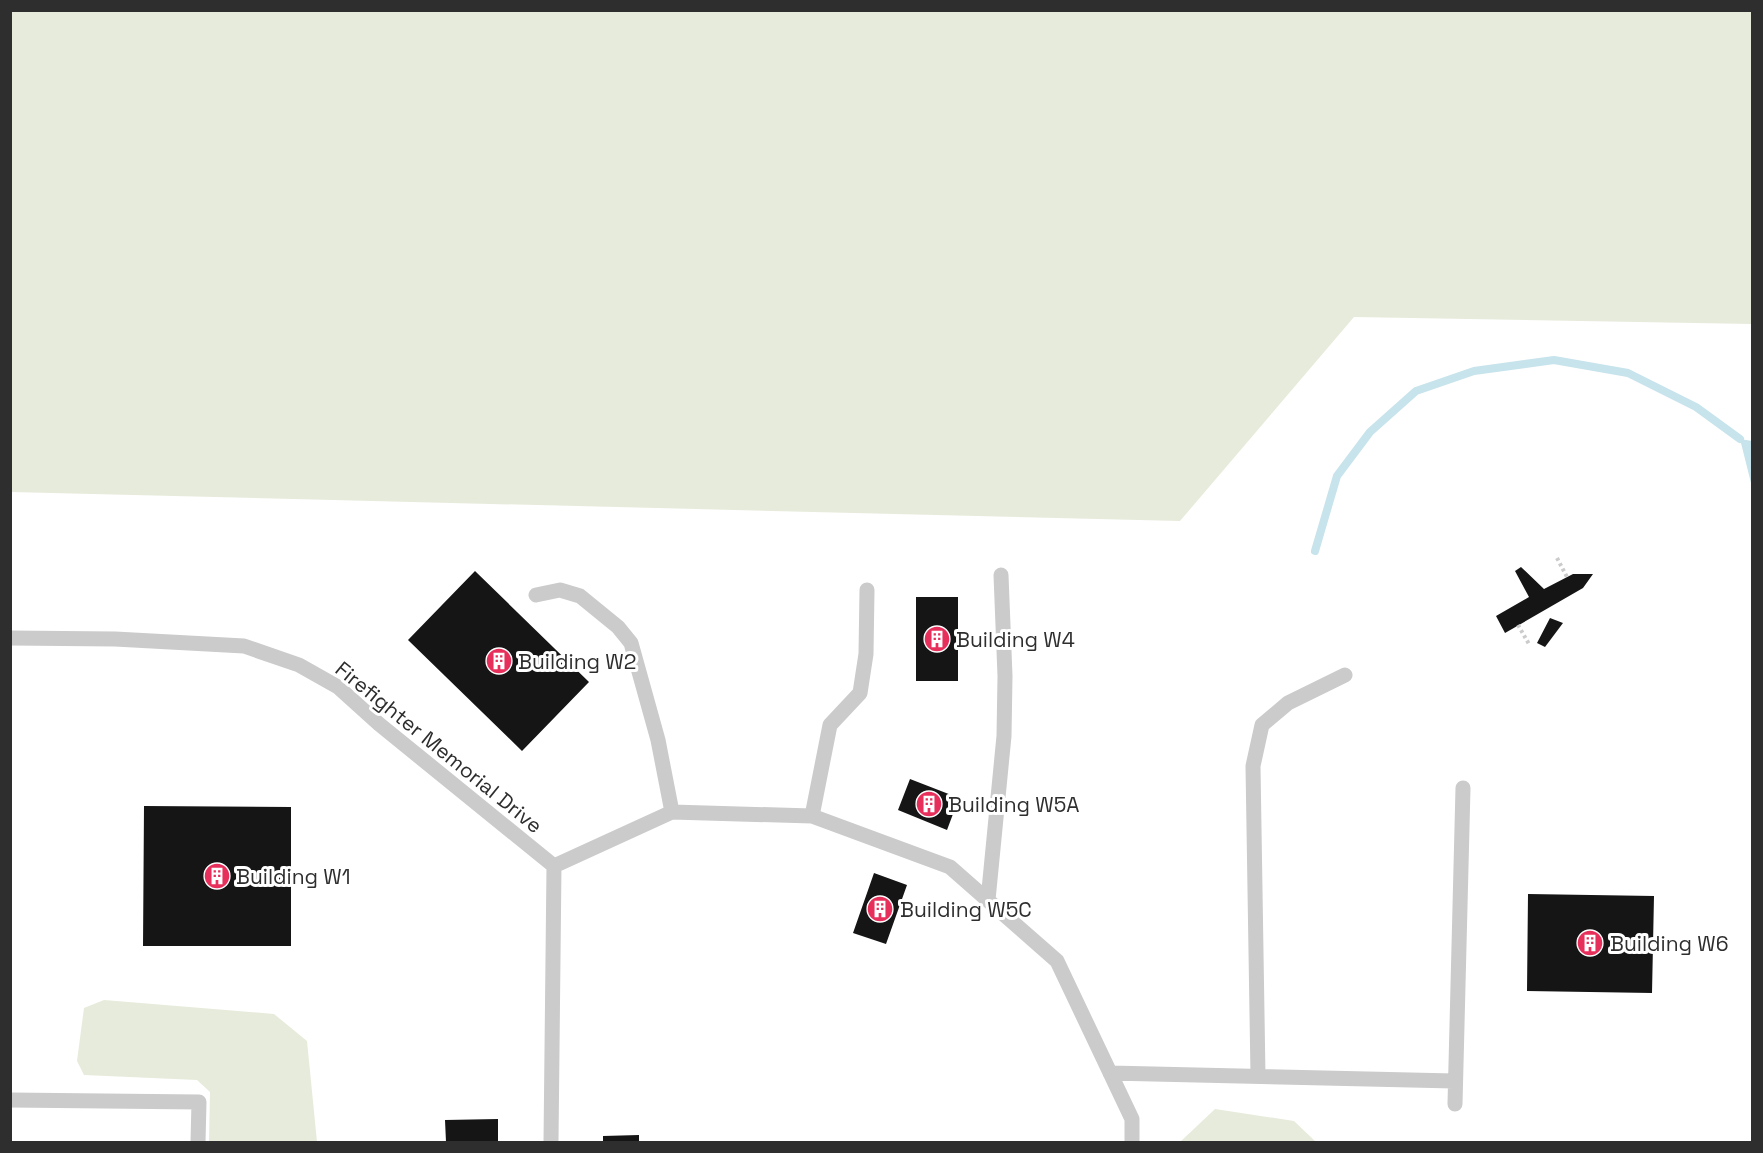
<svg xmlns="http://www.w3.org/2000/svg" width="1763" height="1153" viewBox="0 0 1763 1153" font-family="'Space Grotesk',sans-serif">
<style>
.green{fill:#e7ebdb}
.water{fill:#c7e3eb}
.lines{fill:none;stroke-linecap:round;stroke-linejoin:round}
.stream{stroke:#c7e3eb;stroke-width:8}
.building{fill:#151515}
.path{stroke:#cbcbcb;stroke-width:4;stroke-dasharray:3 3;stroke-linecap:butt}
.service{stroke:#cbcbcb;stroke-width:15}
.labels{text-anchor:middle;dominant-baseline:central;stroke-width:6;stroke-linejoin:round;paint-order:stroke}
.poi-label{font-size:21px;fill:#2e2e2e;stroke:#fff;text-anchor:start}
.street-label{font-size:21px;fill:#2e2e2e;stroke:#fff}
</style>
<rect width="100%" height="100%" fill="#fff"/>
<path class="green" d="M11,10L1752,11V324L1354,317L1180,521L11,492Z
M104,1000L274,1014L307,1041L317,1142H209L210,1092L197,1080L84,1075L77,1061L84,1008Z
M1215,1109L1294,1121L1316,1142H1180Z"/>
<path class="water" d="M1740,439L1752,441V487Z"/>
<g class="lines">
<path class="stream" d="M1315,551L1337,476L1370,432L1416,391L1474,371L1554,360L1628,373L1696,407L1740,439"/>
</g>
<path class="building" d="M1521,567L1544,589L1573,574H1593L1583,588L1505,633L1496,616L1529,597L1515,571Z
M475,571L589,682L522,751L408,640Z
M916,597H958V681H916Z
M1550,618L1563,623L1545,647L1537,643Z
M910,779L959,798L947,830L898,810Z
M144,806L291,807V946H143Z
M874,873L907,885L886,944L853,933Z
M1528,894L1654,896L1652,993L1527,991Z
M498,1119V1142H446L445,1120Z
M639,1135V1142H603V1136Z"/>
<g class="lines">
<path class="path" d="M1557,558L1567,577
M1518,625L1529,644"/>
<path class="service" d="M536,595L560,590L580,596L618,627L631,643L658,740L672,812
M10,638L115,639L244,646L299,665L338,687L379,724L554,866
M812,816L830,725L860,693L866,654L867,590
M554,866L672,812L812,816L950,867L1057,961L1132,1119V1142
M988,900L1004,736L1005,676L1001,575
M1110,1073L1454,1081
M1258,1076L1253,766L1262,725L1288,703L1345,675
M10,1100L199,1102L198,1142
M1455,1104L1463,788
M551,1142L554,866"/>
</g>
<defs>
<symbol id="building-disc" viewBox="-11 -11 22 22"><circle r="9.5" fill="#e62f5b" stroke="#fff"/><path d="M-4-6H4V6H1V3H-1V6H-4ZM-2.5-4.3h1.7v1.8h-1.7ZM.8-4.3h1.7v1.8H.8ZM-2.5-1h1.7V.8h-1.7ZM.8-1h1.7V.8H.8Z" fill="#fff"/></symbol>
</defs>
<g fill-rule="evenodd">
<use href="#building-disc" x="922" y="624" width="30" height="30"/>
<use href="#building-disc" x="484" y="646" width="30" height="30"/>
<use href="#building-disc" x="914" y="789" width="30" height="30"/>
<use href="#building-disc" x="202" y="861" width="30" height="30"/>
<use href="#building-disc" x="865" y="894" width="30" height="30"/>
<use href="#building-disc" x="1575" y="928" width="30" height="30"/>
</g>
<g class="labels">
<g class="poi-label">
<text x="956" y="639">Building W4</text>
<text x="518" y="661">Building W2</text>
<text x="948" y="804">Building W5A</text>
<text x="236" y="876">Building W1</text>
<text x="900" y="909">Building W5C</text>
<text x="1610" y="943">Building W6</text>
</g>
<g class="street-label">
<text transform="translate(439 747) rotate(39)">Firefighter Memorial Drive</text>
</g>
</g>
<rect width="1763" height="1153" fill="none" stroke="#2e2e2e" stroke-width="24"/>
</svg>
